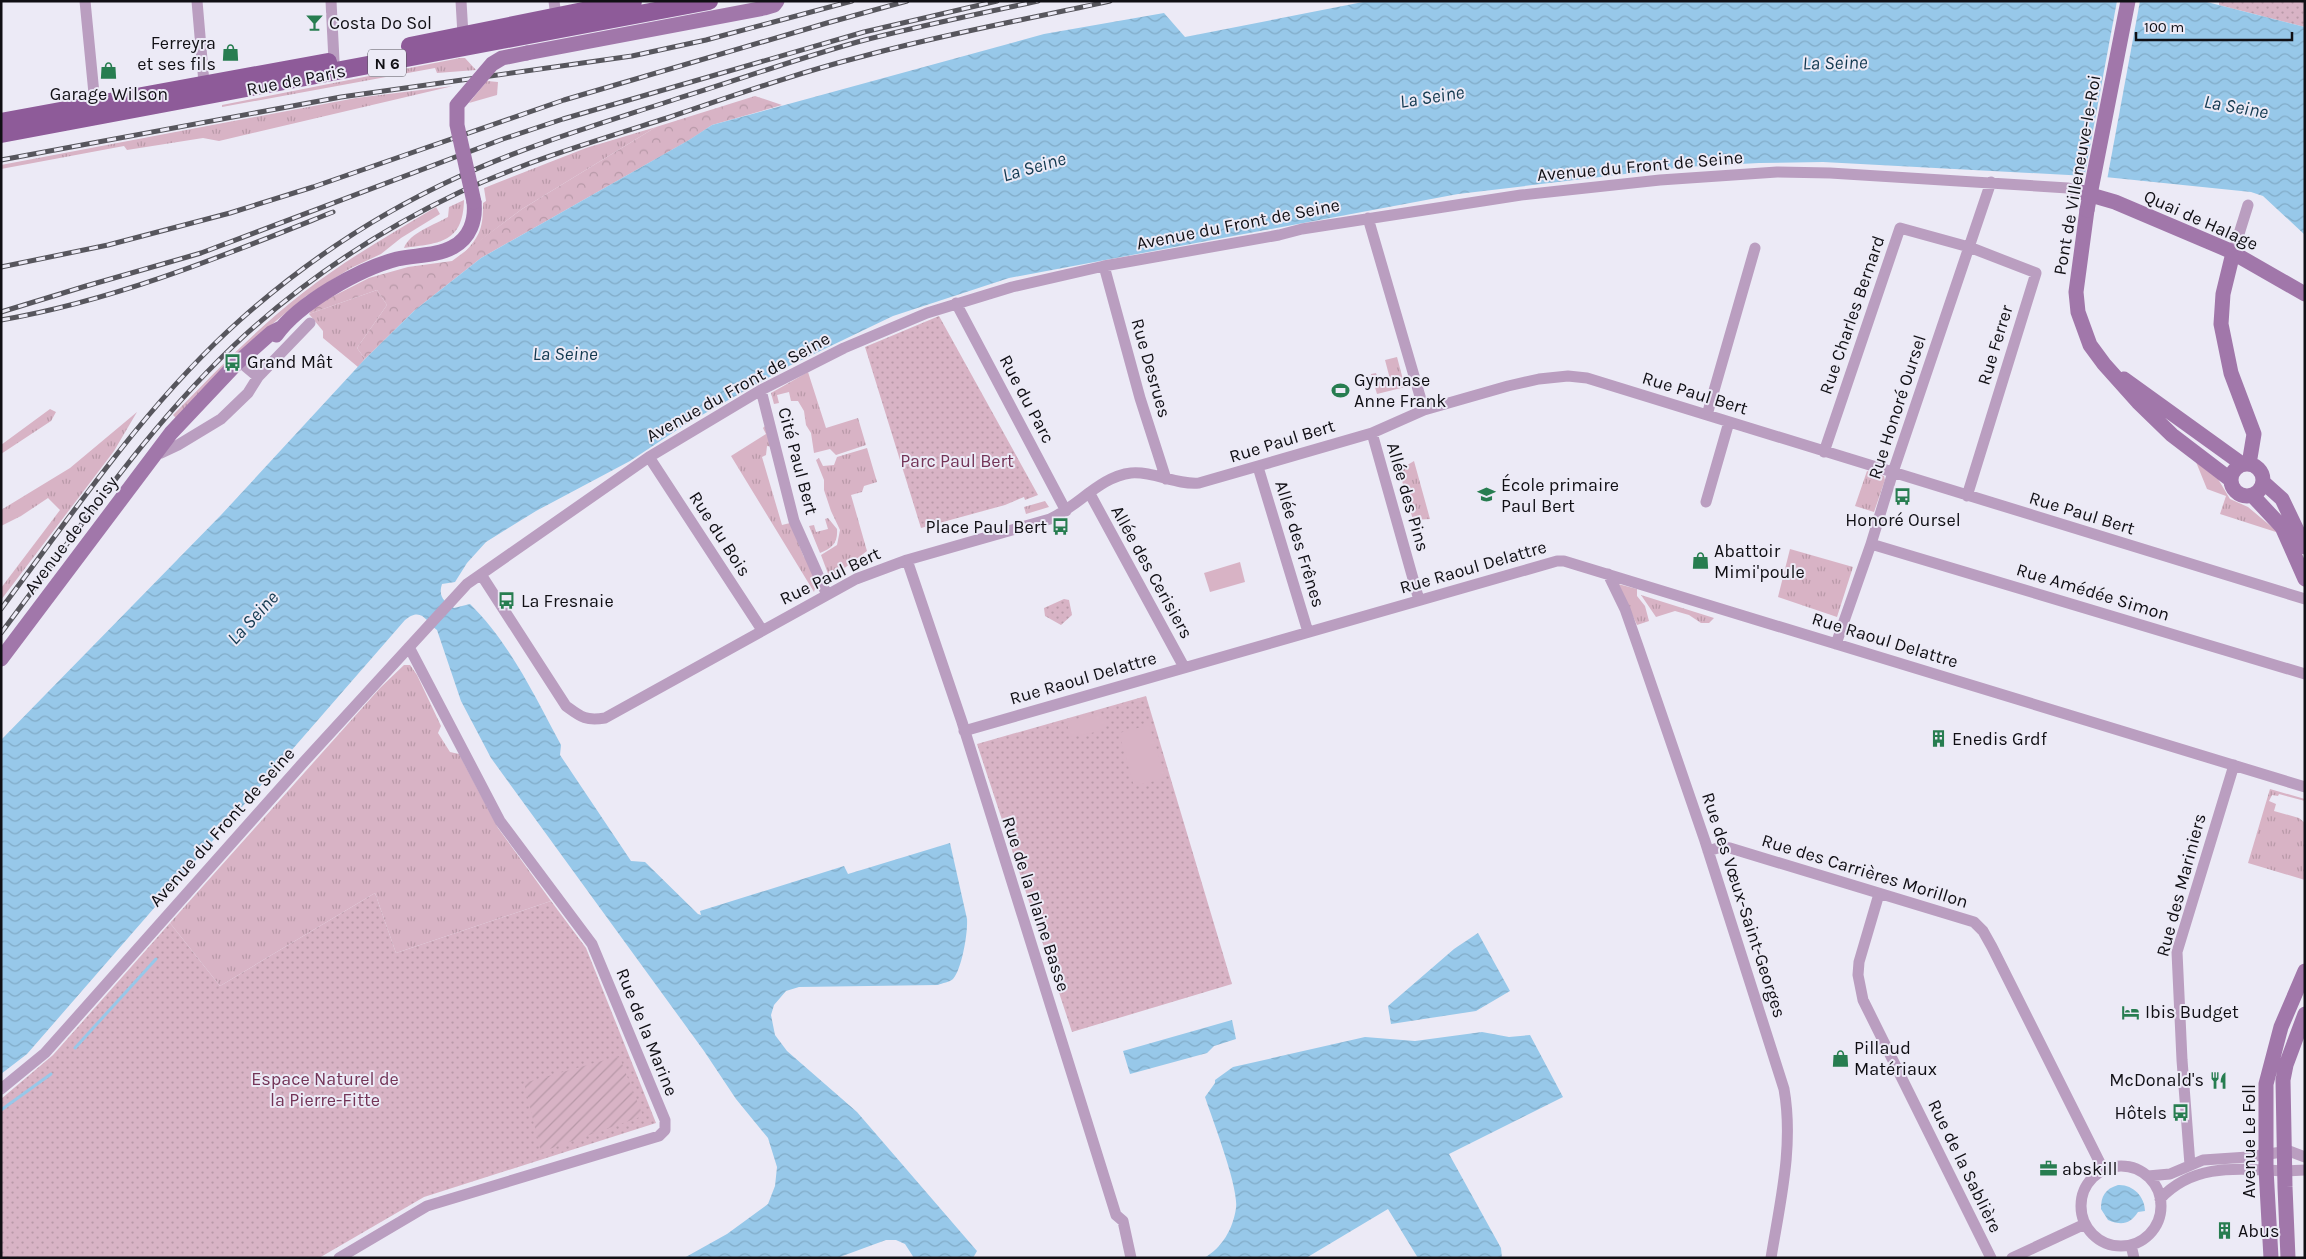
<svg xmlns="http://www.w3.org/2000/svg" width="2306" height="1259" viewBox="0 0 2306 1259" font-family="Karla,sans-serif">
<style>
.grass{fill:url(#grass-tufts)}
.forest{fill:url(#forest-crowns)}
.park{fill:url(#park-dots)}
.garden{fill:url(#garden-furrows)}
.pitch{fill:#d8b3c5}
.water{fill:url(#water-waves)}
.pier{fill:#eceaf6}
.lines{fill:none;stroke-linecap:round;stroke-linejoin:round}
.stream{stroke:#97c8e9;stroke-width:3}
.street{stroke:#ba9ec0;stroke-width:11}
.secondary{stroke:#a177aa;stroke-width:15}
.primary{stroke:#8e5b99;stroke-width:18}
.rail-casing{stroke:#57565d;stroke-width:5}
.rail{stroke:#eceaf6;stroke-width:3;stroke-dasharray:9;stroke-linecap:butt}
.secondary-bridge{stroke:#a177aa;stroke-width:15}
.labels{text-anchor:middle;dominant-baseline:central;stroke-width:4;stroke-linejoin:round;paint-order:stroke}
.shield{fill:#eceaf6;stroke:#525158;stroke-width:1}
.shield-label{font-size:16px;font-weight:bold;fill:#100f14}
.poi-label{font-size:18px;fill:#100f14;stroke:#eceaf6;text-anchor:start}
.street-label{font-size:18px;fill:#100f14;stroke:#eceaf6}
.park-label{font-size:18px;fill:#733457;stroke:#eceaf6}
.water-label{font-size:19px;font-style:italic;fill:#123950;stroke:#eceaf6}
</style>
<defs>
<pattern id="grass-tufts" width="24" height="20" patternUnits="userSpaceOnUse" patternTransform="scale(1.25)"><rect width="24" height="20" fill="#d8b3c5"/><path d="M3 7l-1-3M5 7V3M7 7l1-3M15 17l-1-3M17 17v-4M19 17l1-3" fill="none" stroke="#b899a8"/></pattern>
<pattern id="forest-crowns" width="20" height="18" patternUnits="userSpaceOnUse" patternTransform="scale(1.25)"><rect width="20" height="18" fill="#d8b3c5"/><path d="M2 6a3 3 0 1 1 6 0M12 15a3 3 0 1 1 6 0" fill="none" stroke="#b899a8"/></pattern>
<pattern id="park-dots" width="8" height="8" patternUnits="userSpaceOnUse" patternTransform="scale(1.25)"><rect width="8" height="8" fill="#d8b3c5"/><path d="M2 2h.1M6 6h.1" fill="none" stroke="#b899a8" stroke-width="1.8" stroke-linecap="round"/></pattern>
<pattern id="garden-furrows" width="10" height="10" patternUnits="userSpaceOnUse" patternTransform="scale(1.25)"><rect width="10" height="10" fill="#d8b3c5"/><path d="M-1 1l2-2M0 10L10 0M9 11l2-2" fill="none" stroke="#b899a8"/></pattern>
<pattern id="water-waves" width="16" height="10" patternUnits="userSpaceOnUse" patternTransform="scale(1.25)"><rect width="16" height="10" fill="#97c8e9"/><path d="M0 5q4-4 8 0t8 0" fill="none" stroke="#81abc7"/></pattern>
</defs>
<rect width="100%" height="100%" fill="#eceaf6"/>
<path class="grass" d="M460,58H465L476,70L437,73L435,68L222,107V105Z
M487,81L498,82L497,95L469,103Z
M453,86L219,141L203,138L127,150L124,146L1,169V165L356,98Z
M656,127L522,209L464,253C481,235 483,227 483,203L486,201L484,188L586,148Z
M464,200C463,243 440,243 404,248C409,233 436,224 448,217L449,207Z
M436,207L440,214L401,238L381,254L351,268L306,296L234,356L178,420L173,415C215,372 256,329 304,292C345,260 391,234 436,207Z
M377,290L387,305L357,348L365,359L358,367L323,338V331L309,314Z
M1397,357L1405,387L1377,394L1371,374L1376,373L1379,382L1390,379L1385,360Z
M808,372L826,428L858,418L866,445L836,455L830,449L814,453L811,433L806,425L804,411L798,401H791L789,392L777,395L779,403L774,404L771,393Z
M50,409L56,412L51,421L1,454V445Z
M137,412L114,451L1,600V588L60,510L48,498L21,516L1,526V510L70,468Z
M765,426L773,447L767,446L766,455L762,457L782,525L790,523L804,557L808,558L817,581L814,592L731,456L766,434L763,428Z
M867,448L877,482L864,486L862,492L851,495L867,551L830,579L821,555L837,545L840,530L831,511L824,490V480L816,460L819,458L823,466L834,465L837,457Z
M1414,461L1430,519L1413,520L1399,470Z
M2196,462L2218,479L2230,499L2248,507L2279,533L2220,514L2226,496L2207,489Z
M1867,471L1884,476L1885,480L1874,512L1855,506Z
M1045,501L1049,507L1026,514L1024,507Z
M828,518L837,529C838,543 832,548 820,553L809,526L814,525L816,532L828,529L825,519Z
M1790,549L1853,567L1837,617L1778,597Z
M1618,584L1637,589V596L1645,606L1649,621L1637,625Z
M1641,595L1714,618L1709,623H1701L1689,615L1675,611L1656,617Z
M404,665H410L417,675L441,726L438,733L450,752L459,754L498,828L551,901L396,953L375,893L220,986L170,923L380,688Z
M2270,789L2305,799V801L2279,794L2278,796L2272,795L2269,801L2276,804L2274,811L2299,818L2305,823V880L2248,863Z"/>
<path class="forest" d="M755,96L782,105L712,125L691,139L481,258L415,310L365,359L357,348L387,305L377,290L309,314L314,306L369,278L408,267L452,261L522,209L656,127Z"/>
<path class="park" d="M2219,1H2305V27L2219,5Z
M939,316L1038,495L1025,500L1024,497L1005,505L921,528L865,347Z
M1064,599L1069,600L1072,615L1061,625L1045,616L1044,608Z
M1146,696L1232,984L1072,1032L977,744Z
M375,893L396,953L551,901L586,948L656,1123L424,1197L319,1258H1V1099L53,1055L170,923L220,986Z"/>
<path class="garden" d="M619,1056L643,1116L541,1152L524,1083Z"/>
<path class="pitch" d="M1240,562L1245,582L1210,592L1204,573Z
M1100,712L1105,718V730L1072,737L1068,728L1069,721Z
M1149,725L1166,778L1134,786L1119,733Z"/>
<path class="water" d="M1368,1H2203L2305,27V235L2263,196L2251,192L2105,177L1823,162L1759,163L1684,167L1458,194L1009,278L893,316L789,366L686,424L630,461L536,511L486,542L467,563L455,582L442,584C438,597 444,601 454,608L470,604C510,643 535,697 561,745L560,755L631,861L645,862L698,914L701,915L700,911L844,866L848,874L950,843L967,919C968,932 962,969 953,979C950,982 942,983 938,985L799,987L786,991L774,1005L771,1015L775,1035L787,1051L857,1112L977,1251L973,1258H914L905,1244L896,1240H886L837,1258H684L727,1234L768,1204L775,1186L777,1167L768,1138L736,1099L704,1051L491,758L461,701L437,630C426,622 422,606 405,620L27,1054L1,1074V740L222,514L365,359L415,310L481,258L689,140L712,125L1044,34L1164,13L1185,37Z
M1478,933L1510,991L1476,1011L1391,1024L1388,1006L1454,949Z
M1232,1020L1236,1039L1214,1046L1207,1053L1130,1074L1123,1051Z
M1482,1032L1509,1037L1530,1035L1563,1097L1449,1154L1501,1248L1502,1258H1418L1388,1209L1306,1258H1204C1222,1248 1233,1229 1236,1208C1239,1188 1213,1121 1205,1097L1215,1083V1080L1233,1067L1365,1037L1415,1041Z
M2118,1185C2132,1184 2145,1196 2145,1211L2138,1212C2130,1224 2122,1226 2108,1220L2101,1209C2101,1196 2105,1189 2118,1185Z"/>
<path class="pier" d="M2117,1H2140L2107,180L2084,179Z"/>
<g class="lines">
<path class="stream" d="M75,1048L156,959
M1,1110L51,1074"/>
<path class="street" d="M85,1L95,104
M197,1L204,83L210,89
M331,1L334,61
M461,1L463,35
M554,1L556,17
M1368,218L1424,410
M2233,253L2248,205
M1104,266L1140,398L1166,479
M956,303L1066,511
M239,361L258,377
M761,390L794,521L827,595
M1707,415L1755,248
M1372,433L1419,600
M1824,452L1900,228L1969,247L2036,273L1967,496
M161,453L178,445L221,419L248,393L258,377L310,323
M649,457L762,630
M1258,467L1308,632
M1090,494L1184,667
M1706,502L1729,422
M1871,544L2305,674
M907,560L962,722L1116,1215L1123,1221L1131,1258
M1608,574L1625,609L1639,649L1705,841L1784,1089C1794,1146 1780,1202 1771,1258
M482,576L566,706C581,717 585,721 605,718L856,579L907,560L1050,519C1077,507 1101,476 1131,473C1154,471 1175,485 1199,483L1372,433L1424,410L1508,386L1539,379L1568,376L1587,378L2305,599
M1836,644L1871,544L1893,472L1991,182
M964,731L1557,561H1564L2305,787
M1708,851L1721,847L1730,848L1974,922L1983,931L1992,947L2103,1169
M1879,894L1859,962L1858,975L1863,1000L1991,1258
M1,1089L45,1053L301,765L467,584L649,457L761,390L844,348L927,313L1012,287L1104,266L1279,235L1302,229L1521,195L1660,180L1777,172L1830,173L2068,188L2077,191
M2190,1165L2182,1060L2177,952L2234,765
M2081 1206a40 40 0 1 1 80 0a40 40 0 1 1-80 0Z
M2148,1176L2170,1174L2203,1160L2248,1157L2289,1151L2305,1157
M2160,1199C2194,1162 2240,1169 2285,1171C2292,1171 2298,1170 2305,1170
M2131,1245L2134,1258
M339,1258L427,1206L659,1136L665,1130V1120L592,944L500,821L409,647
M2012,1258L2085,1224"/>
<path class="secondary" d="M527,53L764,8L774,5L777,1
M2077,191L2115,202L2228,250L2305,294
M2087,210L2076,292L2078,312L2090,345L2104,364L2138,402L2172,435L2231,480
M2233,253L2223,294L2221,324L2231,373L2254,434L2249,464
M276,335C299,303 359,269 397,259C415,255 437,256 453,247C470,238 476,220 474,202
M2124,379L2242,464
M2231 480a16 16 0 1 1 32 0a16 16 0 1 1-32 0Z
M2263,482L2282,499L2305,547
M2252,495L2282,527L2305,579
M1,659L171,433L236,364L271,333L281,328
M2271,1258L2266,1169V1084L2281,1027L2305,971
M2288,1258L2285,1187L2283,1080L2286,1065L2305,1014"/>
<path class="primary" d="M410,46L633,1
M1,122L328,62
M1,134L709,1"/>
<defs>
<path id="rail" d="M1,160L341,97L632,56L706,40L852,1
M1,267L108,245L230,213L313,187L564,100L827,23L907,1
M1,312L86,286L201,253L503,139L563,119L864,32L997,1
M1,320C117,300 225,255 333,212
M1,609C76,509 147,403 240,320C305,262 379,213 458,177C528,145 603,123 676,99C738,80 799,58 861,41C919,26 979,14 1038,1
M1,633C78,531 150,422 245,335C309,277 382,229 460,192C527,161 598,140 667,118C732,96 797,73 864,56C945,34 1028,19 1110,1"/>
</defs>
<use href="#rail" class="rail-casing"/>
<use href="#rail" class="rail"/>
<path class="secondary-bridge" d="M474,202L457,125V105L492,64L502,58L527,53
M2087,210L2128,1"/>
</g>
<defs>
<symbol id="bar-bare" viewBox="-9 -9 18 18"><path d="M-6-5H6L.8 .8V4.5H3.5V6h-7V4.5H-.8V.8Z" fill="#277d50" stroke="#eceaf6" stroke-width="2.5" paint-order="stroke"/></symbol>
<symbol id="shop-bare" viewBox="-9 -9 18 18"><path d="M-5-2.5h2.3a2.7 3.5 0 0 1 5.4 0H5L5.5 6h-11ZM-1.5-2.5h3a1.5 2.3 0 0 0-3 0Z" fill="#277d50" stroke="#eceaf6" stroke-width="2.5" paint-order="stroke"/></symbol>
<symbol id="bus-bare" viewBox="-9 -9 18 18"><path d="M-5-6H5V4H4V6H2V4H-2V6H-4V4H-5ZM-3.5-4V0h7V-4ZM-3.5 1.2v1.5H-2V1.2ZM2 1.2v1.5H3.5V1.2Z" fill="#277d50" stroke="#eceaf6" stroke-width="2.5" paint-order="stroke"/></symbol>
<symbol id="stadium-bare" viewBox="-9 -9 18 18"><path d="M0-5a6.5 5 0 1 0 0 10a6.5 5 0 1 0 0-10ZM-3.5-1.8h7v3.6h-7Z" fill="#277d50" stroke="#eceaf6" stroke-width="2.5" paint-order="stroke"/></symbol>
<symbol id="school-bare" viewBox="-9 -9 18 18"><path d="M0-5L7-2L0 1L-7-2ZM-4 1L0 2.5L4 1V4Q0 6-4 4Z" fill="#277d50" stroke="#eceaf6" stroke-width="2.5" paint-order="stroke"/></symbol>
<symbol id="building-bare" viewBox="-9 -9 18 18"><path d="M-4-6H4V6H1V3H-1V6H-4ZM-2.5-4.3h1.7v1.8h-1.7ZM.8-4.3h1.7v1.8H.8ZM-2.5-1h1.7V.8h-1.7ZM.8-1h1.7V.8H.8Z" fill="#277d50" stroke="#eceaf6" stroke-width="2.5" paint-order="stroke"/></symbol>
<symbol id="hotel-bare" viewBox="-9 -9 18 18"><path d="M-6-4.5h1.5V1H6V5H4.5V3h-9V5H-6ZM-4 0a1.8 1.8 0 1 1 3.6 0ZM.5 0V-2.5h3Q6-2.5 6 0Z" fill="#277d50" stroke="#eceaf6" stroke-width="2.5" paint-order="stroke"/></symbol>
<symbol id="restaurant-bare" viewBox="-9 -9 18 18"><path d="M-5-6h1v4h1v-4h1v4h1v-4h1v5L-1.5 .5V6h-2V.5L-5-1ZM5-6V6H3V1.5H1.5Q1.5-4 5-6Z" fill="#277d50" stroke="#eceaf6" stroke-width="2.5" paint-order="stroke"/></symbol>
<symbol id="office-bare" viewBox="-9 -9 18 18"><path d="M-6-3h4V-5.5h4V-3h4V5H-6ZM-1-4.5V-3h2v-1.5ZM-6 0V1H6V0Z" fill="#277d50" stroke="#eceaf6" stroke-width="2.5" paint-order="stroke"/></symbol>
</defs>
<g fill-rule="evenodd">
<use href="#bar-bare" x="302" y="10" width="25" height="25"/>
<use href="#shop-bare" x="218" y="40" width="25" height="25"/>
<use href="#shop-bare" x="96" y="58" width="25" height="25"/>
<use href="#bus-bare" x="220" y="350" width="25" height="25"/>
<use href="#stadium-bare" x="1328" y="378" width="25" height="25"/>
<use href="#school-bare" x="1474" y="482" width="25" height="25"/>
<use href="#bus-bare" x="1890" y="484" width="25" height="25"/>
<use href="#bus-bare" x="1048" y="514" width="25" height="25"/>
<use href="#shop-bare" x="1688" y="548" width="25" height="25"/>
<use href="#bus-bare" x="494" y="588" width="25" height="25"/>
<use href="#building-bare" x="1926" y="726" width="25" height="25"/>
<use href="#hotel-bare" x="2118" y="1000" width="25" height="25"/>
<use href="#shop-bare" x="1828" y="1046" width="25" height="25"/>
<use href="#restaurant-bare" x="2206" y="1068" width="25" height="25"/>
<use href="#bus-bare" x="2168" y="1100" width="25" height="25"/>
<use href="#office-bare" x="2036" y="1156" width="25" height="25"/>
<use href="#building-bare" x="2212" y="1218" width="25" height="25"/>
</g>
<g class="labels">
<rect class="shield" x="368" y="49.5" width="38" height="27" rx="4"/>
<g class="shield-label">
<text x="387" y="63">N 6</text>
</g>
<g class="poi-label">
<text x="329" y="23">Costa Do Sol</text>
<text x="216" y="43" text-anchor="end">Ferreyra<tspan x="216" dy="21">et ses fils</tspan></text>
<text x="109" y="94" text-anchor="middle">Garage Wilson</text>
<text x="247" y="362">Grand Mât</text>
<text x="1354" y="380">Gymnase<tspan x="1354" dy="21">Anne Frank</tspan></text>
<text x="1501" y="485">École primaire<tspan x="1501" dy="21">Paul Bert</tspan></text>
<text x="1903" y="520" text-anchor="middle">Honoré Oursel</text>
<text x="1047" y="527" text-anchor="end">Place Paul Bert</text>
<text x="1714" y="551">Abattoir<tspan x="1714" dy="21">Mimi'poule</tspan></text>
<text x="521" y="601">La Fresnaie</text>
<text x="1952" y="739">Enedis Grdf</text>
<text x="2145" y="1012">Ibis Budget</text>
<text x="1854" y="1048">Pillaud<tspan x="1854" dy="21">Matériaux</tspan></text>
<text x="2204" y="1080" text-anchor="end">McDonald's</text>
<text x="2167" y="1113" text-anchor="end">Hôtels</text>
<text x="2062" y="1169">abskill</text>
<text x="2238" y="1231">Abus</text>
</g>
<g class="street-label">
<text transform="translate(296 80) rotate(-11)">Rue de Paris</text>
<text transform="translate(1640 166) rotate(-5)">Avenue du Front de Seine</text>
<text transform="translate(2077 175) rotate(-80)">Pont de Villeneuve-le-Roi</text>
<text transform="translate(2201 220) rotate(24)">Quai de Halage</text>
<text transform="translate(1238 224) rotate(-11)">Avenue du Front de Seine</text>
<text transform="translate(1852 315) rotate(-71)">Rue Charles Bernard</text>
<text transform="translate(1995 345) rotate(-73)">Rue Ferrer</text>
<text transform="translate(1151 368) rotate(74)">Rue Desrues</text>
<text transform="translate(738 387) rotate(-29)">Avenue du Front de Seine</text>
<text transform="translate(1695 393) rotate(17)">Rue Paul Bert</text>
<text transform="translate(1027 399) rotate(62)">Rue du Parc</text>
<text transform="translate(1897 407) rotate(-72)">Rue Honoré Oursel</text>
<text transform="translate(1282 441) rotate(-17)">Rue Paul Bert</text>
<text transform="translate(798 461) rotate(75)">Cité Paul Bert</text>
<text transform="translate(1408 497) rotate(74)">Allée des Pins</text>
<text transform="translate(2082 513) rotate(17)">Rue Paul Bert</text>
<text transform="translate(720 534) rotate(57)">Rue du Bois</text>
<text transform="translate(71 535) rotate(-53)">Avenue de Choisy</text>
<text transform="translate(1300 544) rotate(73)">Allée des Frênes</text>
<text transform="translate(1473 567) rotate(-16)">Rue Raoul Delattre</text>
<text transform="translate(1152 572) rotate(61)">Allée des Cerisiers</text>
<text transform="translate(830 576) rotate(-26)">Rue Paul Bert</text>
<text transform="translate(2093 592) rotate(17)">Rue Amédée Simon</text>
<text transform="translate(1885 640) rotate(17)">Rue Raoul Delattre</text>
<text transform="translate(1083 678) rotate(-16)">Rue Raoul Delattre</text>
<text transform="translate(222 827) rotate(-48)">Avenue du Front de Seine</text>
<text transform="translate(1865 871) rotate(17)">Rue des Carrières Morillon</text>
<text transform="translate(2181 885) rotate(-75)">Rue des Mariniers</text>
<text transform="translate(1036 904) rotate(72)">Rue de la Plaine Basse</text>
<text transform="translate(1744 905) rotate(72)">Rue des Vœux-Saint-Georges</text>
<text transform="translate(647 1032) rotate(68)">Rue de la Marine</text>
<text transform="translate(2249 1141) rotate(-90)">Avenue Le Foll</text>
<text transform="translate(1965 1166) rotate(64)">Rue de la Sablière</text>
</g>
<g class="park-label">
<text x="957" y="461">Parc Paul Bert</text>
<text x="325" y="1079">Espace Naturel de<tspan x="325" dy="21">la Pierre-Fitte</tspan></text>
</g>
<g class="water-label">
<text transform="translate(1835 63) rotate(-1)">La Seine</text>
<text transform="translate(1432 97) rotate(-9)">La Seine</text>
<text transform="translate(2236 107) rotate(10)">La Seine</text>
<text transform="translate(1034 167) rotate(-16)">La Seine</text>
<text x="565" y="354">La Seine</text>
<text transform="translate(253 618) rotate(-47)">La Seine</text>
</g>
</g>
<rect width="2306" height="1259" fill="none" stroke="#100f14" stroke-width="5"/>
<path d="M2136 32v8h156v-8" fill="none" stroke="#100f14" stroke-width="2.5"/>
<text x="2144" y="32" font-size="15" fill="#100f14" stroke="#eceaf6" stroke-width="4" paint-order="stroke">100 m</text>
</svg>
